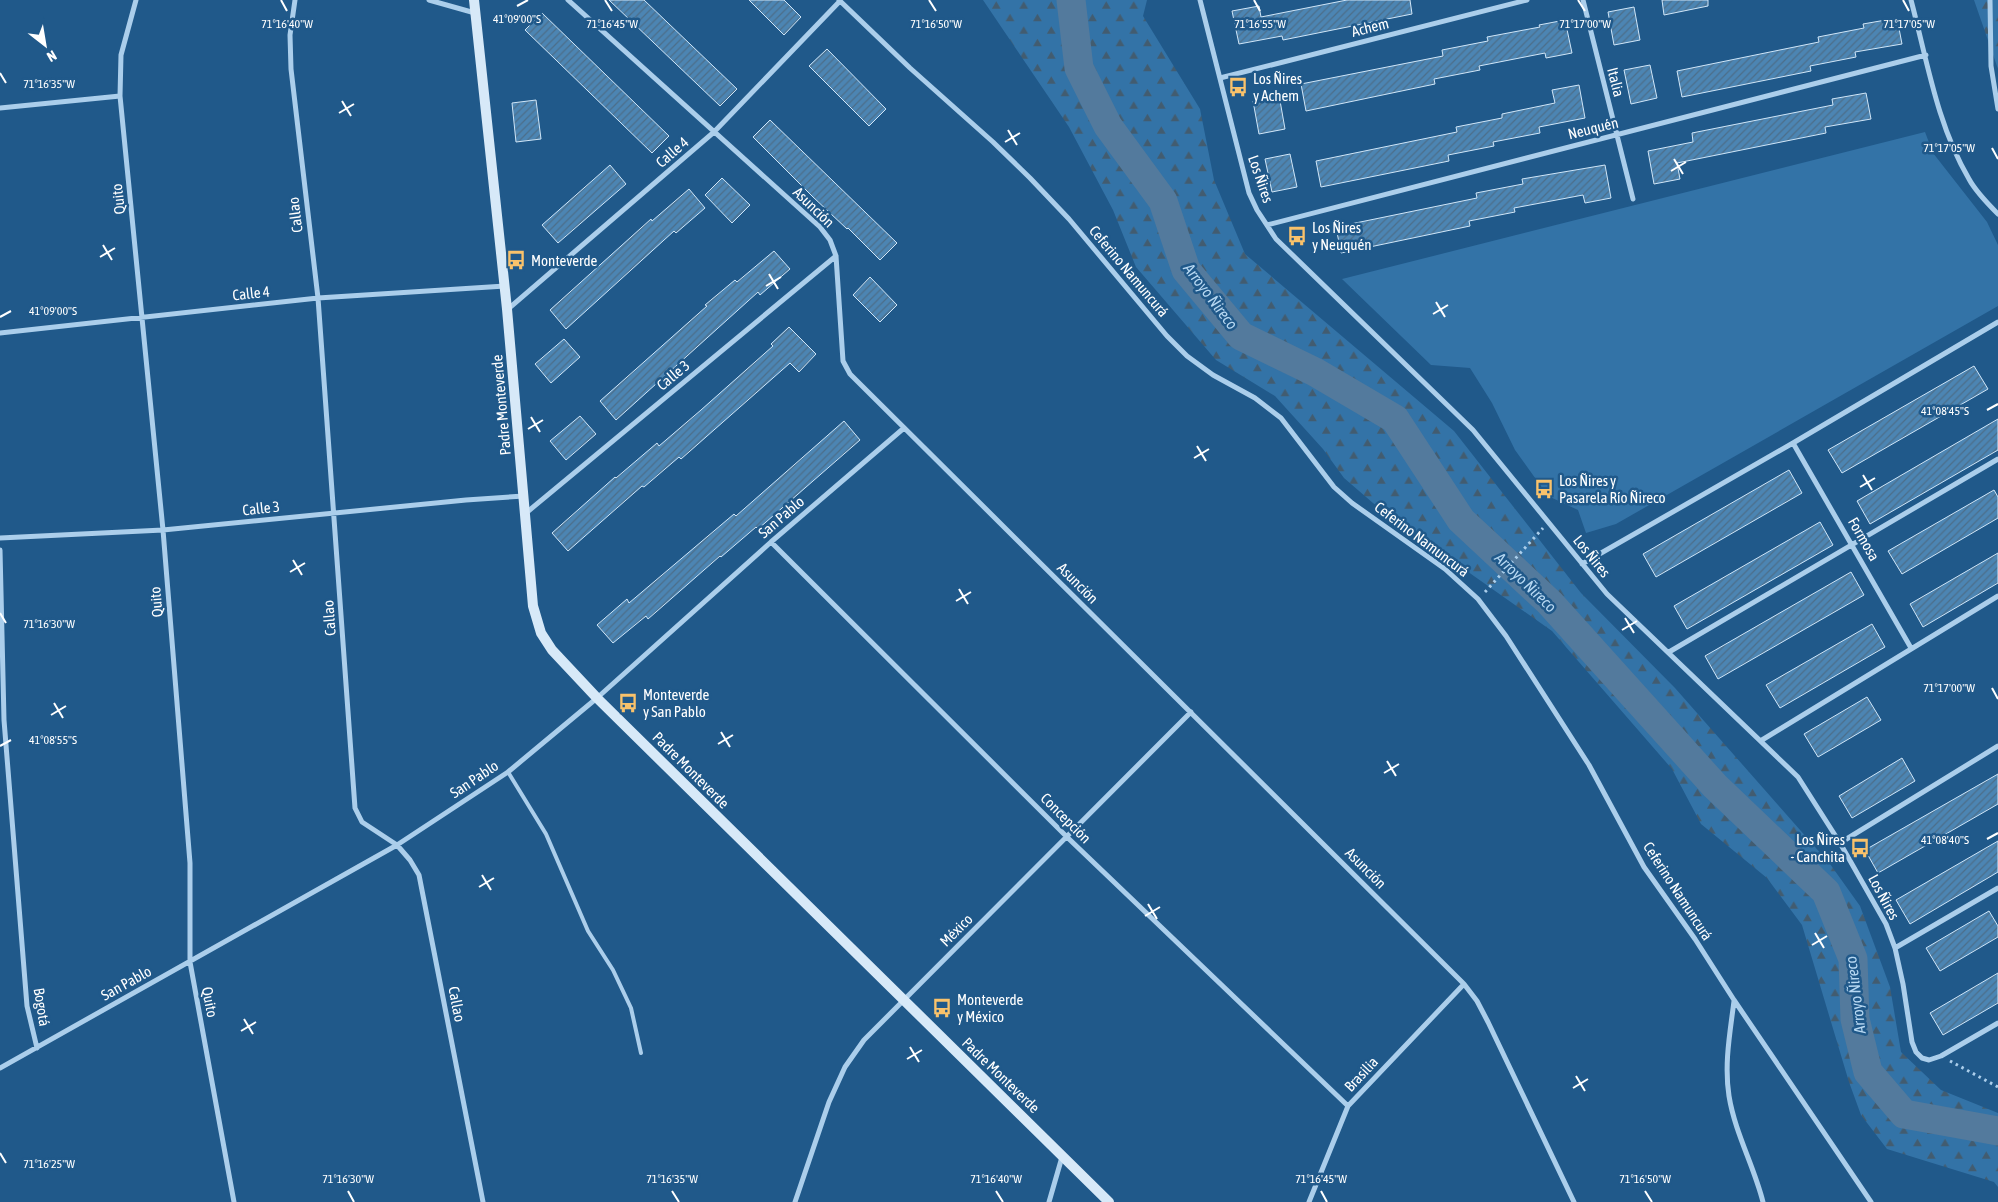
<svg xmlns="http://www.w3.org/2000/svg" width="1998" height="1202" viewBox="0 0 1998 1202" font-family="'Asap Condensed',sans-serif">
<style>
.grass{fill:#3373a7}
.forest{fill:url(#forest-firs)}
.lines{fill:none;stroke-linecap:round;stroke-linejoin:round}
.river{stroke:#537a9d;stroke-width:29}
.building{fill:url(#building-hatch);stroke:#d0e6f8}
.path{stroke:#abceeb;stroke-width:3;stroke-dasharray:2.5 4;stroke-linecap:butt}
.lane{stroke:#abceeb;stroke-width:4}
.street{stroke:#abceeb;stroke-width:5}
.secondary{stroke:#d7e9f8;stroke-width:10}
.ticks{fill:none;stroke:#fff;stroke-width:2}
.labels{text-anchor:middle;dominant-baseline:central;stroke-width:5;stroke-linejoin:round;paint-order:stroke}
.street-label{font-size:15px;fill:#fff;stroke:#20598a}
.poi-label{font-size:15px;fill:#fff;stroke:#20598a;text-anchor:start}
.water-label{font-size:16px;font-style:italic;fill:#b7d8f2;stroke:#20598a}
.ticks-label{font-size:12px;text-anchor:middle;fill:#fff;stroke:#20598a;stroke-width:5;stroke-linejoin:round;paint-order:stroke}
</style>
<defs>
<pattern id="forest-firs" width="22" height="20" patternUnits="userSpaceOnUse" patternTransform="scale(1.25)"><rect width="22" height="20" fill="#3373a7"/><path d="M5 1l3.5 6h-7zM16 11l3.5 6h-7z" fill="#425c70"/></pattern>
<pattern id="building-hatch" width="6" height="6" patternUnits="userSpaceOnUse" patternTransform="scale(1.25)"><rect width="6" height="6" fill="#4c85b3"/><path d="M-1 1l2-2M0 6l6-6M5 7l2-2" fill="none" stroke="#4c6e8a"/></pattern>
</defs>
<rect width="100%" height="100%" fill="#20598a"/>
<path class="grass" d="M1925,132L1933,153L1987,222L1998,245V306L1616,524L1586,533L1578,510L1548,496L1515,450L1492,403L1470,368L1431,365L1342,279Z"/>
<path class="forest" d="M983,0H1147L1143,16L1200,109L1214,180L1245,254L1454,431L1581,593L1675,688L1830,864L1860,906L1890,987L1901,1052L1941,1090L1998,1113V1187L1994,1182L1887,1149L1861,1115L1849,1082L1802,925L1767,878L1701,824L1672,769L1552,631L1413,533L1373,503L1344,478L1323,449L1275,396L1216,360L1136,267L1113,210L1069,127Z
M1974,0H1998V69Z"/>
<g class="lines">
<path class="river" d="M1071,0L1079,68L1108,126L1163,201L1186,270L1241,336L1315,372L1395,419L1461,520L1550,603L1715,786L1826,892L1853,959L1855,1019L1868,1072L1904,1114L1998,1131"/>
</g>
<path class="building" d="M609,0H644L737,89L720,106Z
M749,0H784L801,17L784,35Z
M1347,0H1410L1412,14L1283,40L1282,36L1239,44L1232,11L1259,6L1261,17Z
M1662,0H1708V6L1664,15Z
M1634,7L1640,40L1614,45L1608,12Z
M542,13L669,136L652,153L525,30Z
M1897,18L1902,44L1855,52L1856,57L1810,66L1811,71L1682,97L1677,71L1819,42L1818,37L1864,28L1863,24Z
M1565,20L1572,53L1546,58L1545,53L1479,66L1480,70L1434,79L1435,84L1306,111L1301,84L1443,56L1442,50L1488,41L1487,37L1540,27L1539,25Z
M827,49L886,109L869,126L809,66Z
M1650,65L1657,98L1631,104L1624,70Z
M1579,85L1585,118L1539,127L1540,133L1493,142L1494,146L1448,155L1449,161L1321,187L1316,161L1457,132L1456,127L1502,118V114L1555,103L1552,90Z
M1866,93L1871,119L1825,127L1826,133L1677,163L1680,179L1654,184L1648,151L1693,142L1692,133L1833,105L1832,99Z
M1279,95L1285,129L1259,134L1253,101Z
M536,100L541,139L516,142L512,103Z
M770,120L897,243L880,260L848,228L847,229L813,197L753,137Z
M1290,154L1297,187L1272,192L1265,159Z
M610,165L626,184L558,243L542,225Z
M1605,165L1611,198L1585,203L1583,195L1514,208L1515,212L1469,221L1470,226L1341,253L1336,227L1477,198L1476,193L1523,184L1522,179Z
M722,178L750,205L732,223L705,195Z
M689,189L705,208L676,233L674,231L566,329L550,310L651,219L652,221Z
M774,251L790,269L760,295L758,292L616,420L600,401L707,306L705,305L735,280L737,282Z
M870,277L897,305L880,322L853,295Z
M789,327L816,354L799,372L790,363L681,459L679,457L644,487L642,486L568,551L552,533L615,477L616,478L657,443L659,446L701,410L773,346L771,344Z
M564,339L580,357L551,383L535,364Z
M1974,366L1988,389L1842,473L1828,450Z
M580,416L596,434L566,460L550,441Z
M1998,419V450L1870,524L1857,501Z
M844,421L860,440L758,529L756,527L721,557L720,556L648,619L646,616L613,643L597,625L627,599L629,603L734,514L736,516Z
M1789,470L1802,493L1656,577L1643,554Z
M1994,490L1998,497V518L1902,574L1888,551Z
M1820,522L1833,545L1687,629L1674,606Z
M1998,553V583L1923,627L1910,604Z
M1851,572L1864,595L1718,679L1705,656Z
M1872,624L1885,647L1780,708L1766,685Z
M1867,697L1881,720L1818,757L1804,734Z
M1902,758L1915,781L1852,818L1839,796Z
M1998,774V804L1878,873L1865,850Z
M1998,841V872L1910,924L1896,900Z
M1989,911L1998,926V937L1940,971L1926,948Z
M1998,973V1003L1943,1035L1930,1013Z"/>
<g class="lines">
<path class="path" d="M1485,592L1543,528
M1950,1061L1998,1087"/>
<path class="lane" d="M508,772L546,834L588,931L613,970L631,1008L641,1053"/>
<path class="street" d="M136,0L121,55L120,96L163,530L190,863V962L234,1202
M295,0L290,35L291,69L318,298L355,808L362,822L397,845L410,860L419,875L483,1202
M429,0L475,13
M568,0L820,227L830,240L836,256L843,361L850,374L1464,984L1477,1001L1488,1022L1574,1202
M839,0L910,68L993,142L1030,178L1069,219L1167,336L1187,356L1213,375L1255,398L1281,418L1334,487L1352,503L1445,569L1478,599L1506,636L1589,765L1644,867L1695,939L1734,1000L1871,1202
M1200,0L1249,193L1257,210L1276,239L1473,430L1607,594L1798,777L1840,843L1886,924L1895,948L1903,984L1912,1042L1916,1052L1922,1058L1929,1060L1941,1056L1998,1023
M1583,0L1633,199
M1911,0C1927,60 1937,125 1969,179C1976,192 1988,204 1998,214
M1990,0L1991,66L1998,109
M1220,78L1527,0
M0,108L120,96
M1267,225L1926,55
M508,309L714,132L840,1
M0,333L318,298L505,286
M1793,443L1911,648
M526,513L836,256
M0,538L163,530L466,500L524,496
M771,542L1068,838L1348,1106
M0,550L4,720L27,1006L37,1048
M1582,564L1793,443L1998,322
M1669,652L1998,459
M1762,740L1998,596
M1840,843L1998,746
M1895,948L1998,888
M1734,1001C1730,1033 1724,1064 1729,1096C1735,1133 1754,1166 1763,1202
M0,1068L397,845L508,772L597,698L771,542L904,428
M795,1202L829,1102L845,1067L864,1040L1191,712
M1049,1202L1062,1157
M1309,1202L1348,1106L1464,984"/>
<path class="secondary" d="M474,0L507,309L533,606L541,633L552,650L597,698L1109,1202"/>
</g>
<path class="ticks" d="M281,0L287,11M605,0L612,11M929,0L936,11M1254,0L1260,11M1578,0L1585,11M1903,0L1909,11M517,6L528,0M0,73L6,83M342,101L351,116M339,113L354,104M1008,130L1017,145M1005,142L1020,133M1992,148L1998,159M1674,159L1683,174M1671,171L1686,162M103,245L112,260M100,257L115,248M769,274L778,289M766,286L781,277M1436,302L1445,317M1433,314L1448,305M0,317L11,311M1987,410L1998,404M531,417L540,432M528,429L543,420M1197,446L1206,461M1194,458L1209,449M1863,475L1872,490M1860,487L1875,478M293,560L302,575M290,572L305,563M959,589L968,604M956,601L971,592M0,613L6,623M1625,618L1634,633M1622,630L1637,621M1992,688L1998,699M54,703L63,718M51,715L66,706M721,732L730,747M718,744L733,735M0,746L11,740M1387,761L1396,776M1384,773L1399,764M1987,839L1998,833M482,875L491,890M479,887L494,878M1148,904L1157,919M1145,916L1160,907M1815,933L1824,948M1812,945L1827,936M244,1019L253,1034M241,1031L256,1022M910,1047L919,1062M907,1059L922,1050M1576,1076L1585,1091M1573,1088L1588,1079M0,1153L6,1163M348,1191L354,1202M672,1191L679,1202M996,1191L1003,1202M1321,1191L1327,1202M1645,1191L1652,1202"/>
<defs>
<symbol id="bus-bare" viewBox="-9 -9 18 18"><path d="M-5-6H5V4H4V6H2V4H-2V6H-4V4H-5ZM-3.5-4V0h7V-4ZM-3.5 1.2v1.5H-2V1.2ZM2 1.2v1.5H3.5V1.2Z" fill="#f9c26b" stroke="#20598a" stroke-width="2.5" paint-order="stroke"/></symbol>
</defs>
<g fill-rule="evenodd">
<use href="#bus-bare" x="1224" y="73" width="28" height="28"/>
<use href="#bus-bare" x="1283" y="222" width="28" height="28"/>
<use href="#bus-bare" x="502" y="246" width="28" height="28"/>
<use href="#bus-bare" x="1530" y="475" width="28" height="28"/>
<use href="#bus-bare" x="614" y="689" width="28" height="28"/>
<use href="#bus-bare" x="1846" y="834" width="28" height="28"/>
<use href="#bus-bare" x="928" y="994" width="28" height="28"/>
</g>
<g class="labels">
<g class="street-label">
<text transform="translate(1370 27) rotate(-14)">Achem</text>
<text transform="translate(1616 82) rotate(76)">Italia</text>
<text transform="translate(1593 128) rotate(-14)">Neuquén</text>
<text transform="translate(672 152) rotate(-41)">Calle 4</text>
<text transform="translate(1261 179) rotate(71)">Los Ñires</text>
<text transform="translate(118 199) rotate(-96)">Quito</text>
<text transform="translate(814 207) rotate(44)">Asunción</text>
<text transform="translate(295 215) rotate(-97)">Callao</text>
<text transform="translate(1129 271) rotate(50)">Ceferino Namuncurá</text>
<text transform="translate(251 293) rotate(-6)">Calle 4</text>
<text transform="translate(673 375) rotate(-40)">Calle 3</text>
<text transform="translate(501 405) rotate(-95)">Padre Monteverde</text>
<text transform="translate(261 508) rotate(-6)">Calle 3</text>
<text transform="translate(781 517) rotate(-41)">San Pablo</text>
<text transform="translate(1422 539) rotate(37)">Ceferino Namuncurá</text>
<text transform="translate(1864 539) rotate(60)">Formosa</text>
<text transform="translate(1592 556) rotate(51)">Los Ñires</text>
<text transform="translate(1078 583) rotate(45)">Asunción</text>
<text transform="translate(156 602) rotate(-95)">Quito</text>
<text transform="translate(329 618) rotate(-94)">Callao</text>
<text transform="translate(691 770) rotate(45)">Padre Monteverde</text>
<text transform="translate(474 779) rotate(-34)">San Pablo</text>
<text transform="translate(1066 818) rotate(45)">Concepción</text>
<text transform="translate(1366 868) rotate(45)">Asunción</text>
<text transform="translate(1678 891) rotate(57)">Ceferino Namuncurá</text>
<text transform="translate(1884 897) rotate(62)">Los Ñires</text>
<text transform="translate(956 930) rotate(-45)">México</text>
<text transform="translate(126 983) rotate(-29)">San Pablo</text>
<text transform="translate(210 1002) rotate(79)">Quito</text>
<text transform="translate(457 1004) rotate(79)">Callao</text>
<text transform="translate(42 1007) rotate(81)">Bogotá</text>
<text transform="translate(1361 1074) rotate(-47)">Brasilia</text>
<text transform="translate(1001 1075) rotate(44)">Padre Monteverde</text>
</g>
<g class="poi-label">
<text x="1253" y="78">Los Ñires<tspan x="1253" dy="17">y Achem</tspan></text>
<text x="1312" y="227">Los Ñires<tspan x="1312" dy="17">y Neuquén</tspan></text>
<text x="531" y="260">Monteverde</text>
<text x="1559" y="480">Los Ñires y<tspan x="1559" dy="17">Pasarela Río Ñireco</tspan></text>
<text x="643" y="694">Monteverde<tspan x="643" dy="17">y San Pablo</tspan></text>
<text x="1845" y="839" text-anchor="end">Los Ñires<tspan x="1845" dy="17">- Canchita</tspan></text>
<text x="957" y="999">Monteverde<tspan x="957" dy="17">y México</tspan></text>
</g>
<g class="water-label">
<text transform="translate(1211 296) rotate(53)">Arroyo Ñireco</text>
<text transform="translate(1526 582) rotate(44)">Arroyo Ñireco</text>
<text transform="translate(1855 995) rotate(-97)">Arroyo Ñireco</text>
</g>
</g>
<g class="ticks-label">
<text x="517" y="23">41°09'00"S</text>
<text x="1909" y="28">71°17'05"W</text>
<text x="287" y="28">71°16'40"W</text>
<text x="612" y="28">71°16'45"W</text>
<text x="936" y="28">71°16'50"W</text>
<text x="1260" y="28">71°16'55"W</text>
<text x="1585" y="28">71°17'00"W</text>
<text x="49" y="88">71°16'35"W</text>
<text x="1949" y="152">71°17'05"W</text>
<text x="53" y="315">41°09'00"S</text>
<text x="1945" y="415">41°08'45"S</text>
<text x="49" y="628">71°16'30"W</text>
<text x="1949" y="692">71°17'00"W</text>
<text x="53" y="744">41°08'55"S</text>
<text x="1945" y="844">41°08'40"S</text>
<text x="49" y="1168">71°16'25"W</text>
<text x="348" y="1183">71°16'30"W</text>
<text x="672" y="1183">71°16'35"W</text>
<text x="996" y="1183">71°16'40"W</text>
<text x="1321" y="1183">71°16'45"W</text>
<text x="1645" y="1183">71°16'50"W</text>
</g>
<g transform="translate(45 45) rotate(149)" stroke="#20598a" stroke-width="4" paint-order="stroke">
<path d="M0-4L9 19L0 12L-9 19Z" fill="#ffffff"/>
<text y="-8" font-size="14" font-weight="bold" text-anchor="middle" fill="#ffffff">N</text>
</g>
</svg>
